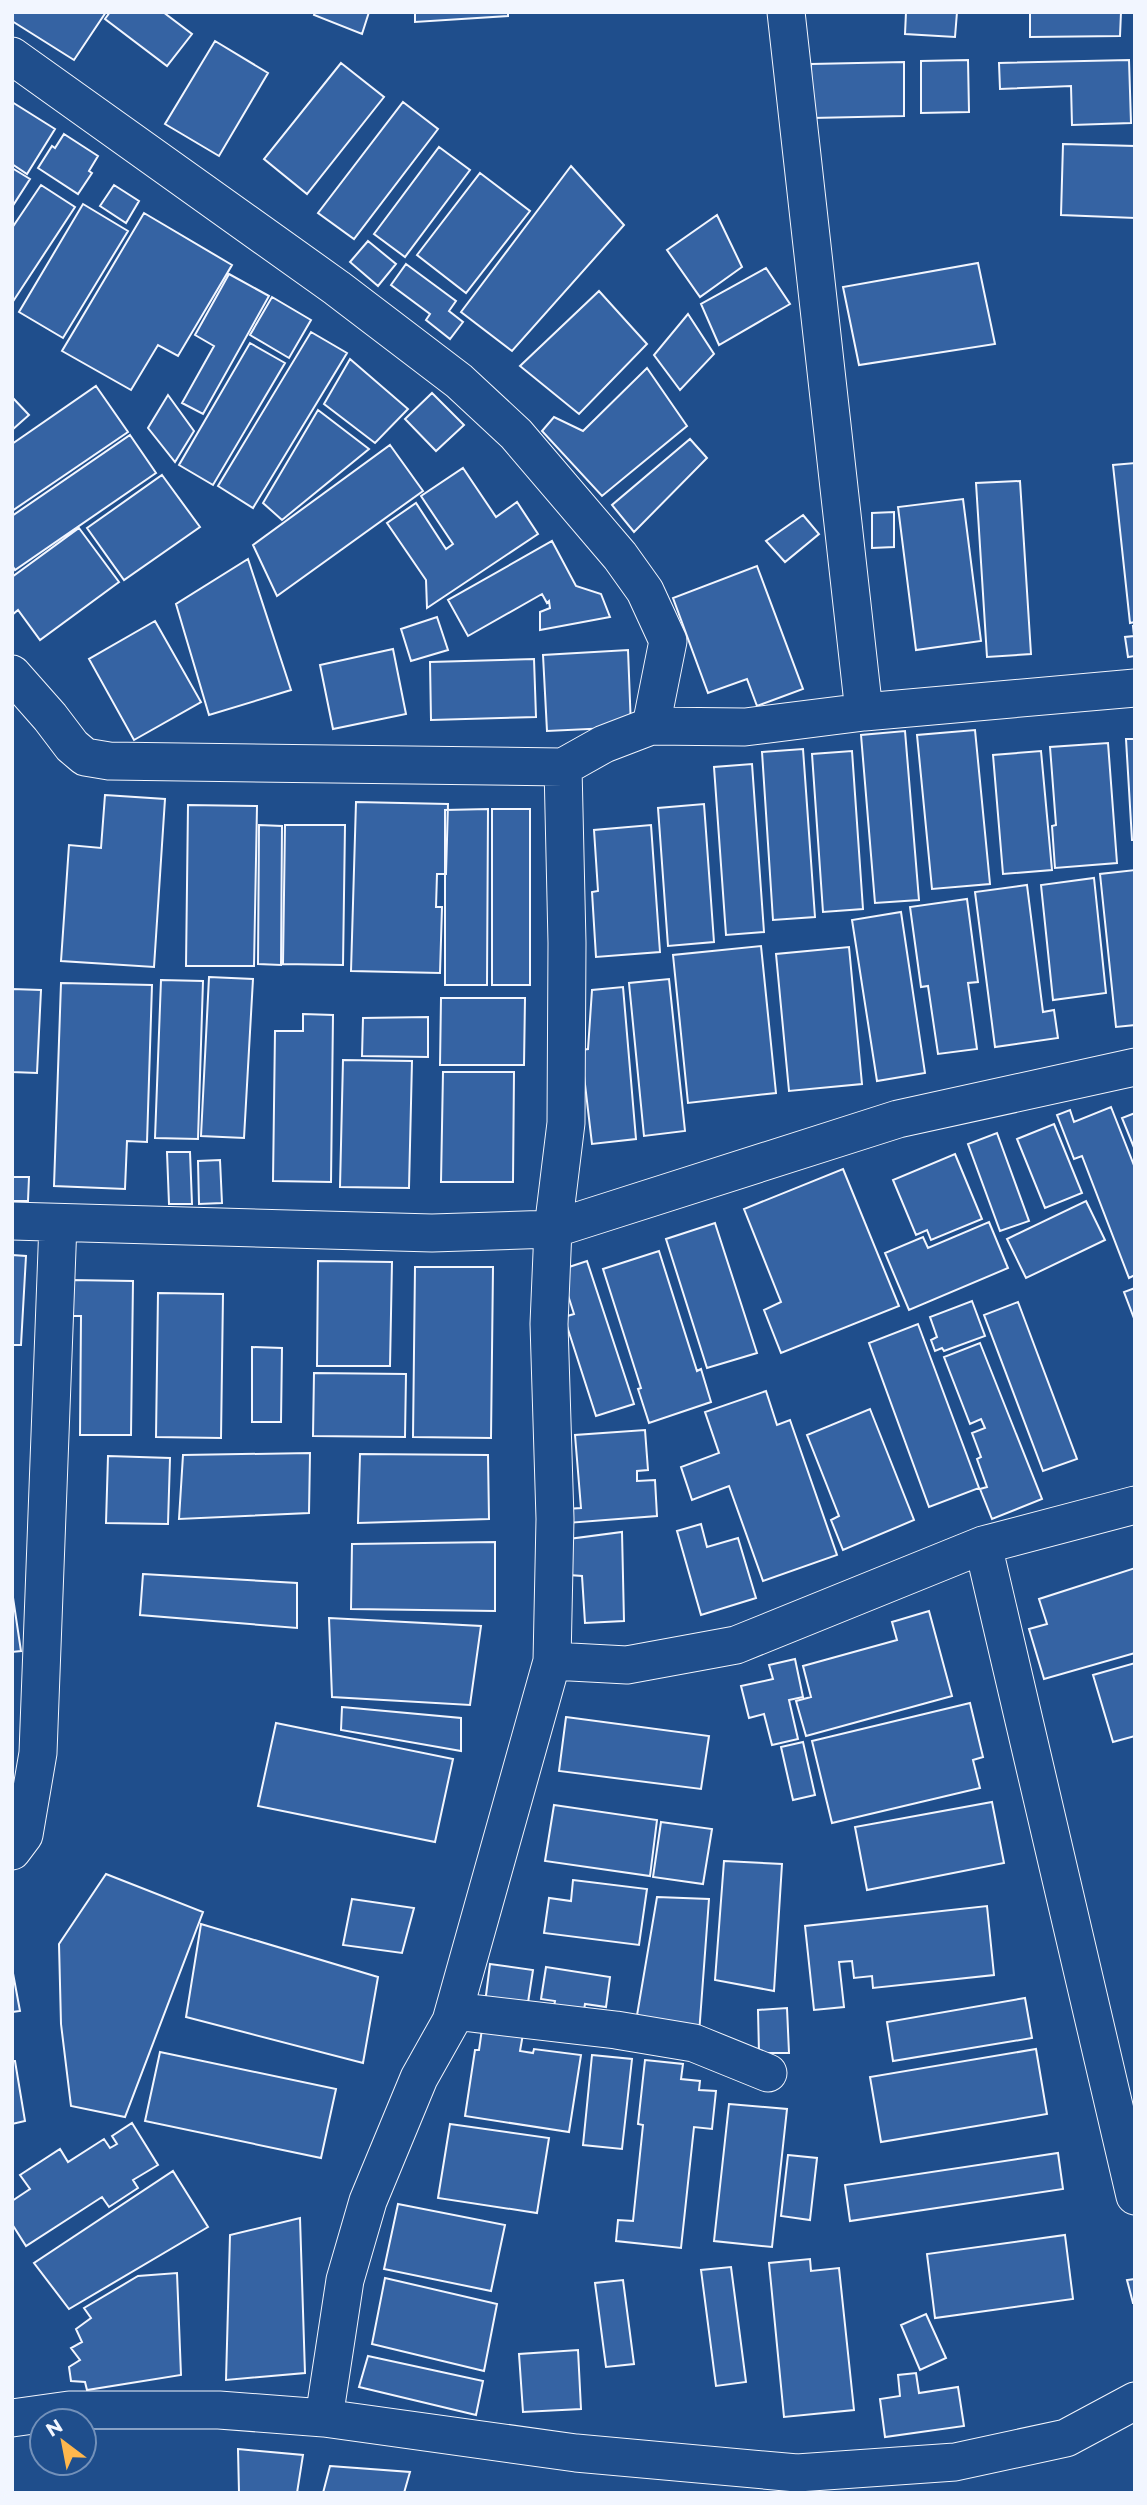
<svg xmlns="http://www.w3.org/2000/svg" width="1147" height="2505" viewBox="0 0 1147 2505" font-family="Montserrat,sans-serif">
<style>
.building{fill:#3563a3;stroke:#f2f6ff;stroke-width:2}
.lines{fill:none;stroke-linecap:round;stroke-linejoin:round}
.street-casing{stroke:#f2f6ff;stroke-width:39}
.street{stroke:#1f4e8c;stroke-width:37}
</style>
<rect width="100%" height="100%" fill="#1f4e8c"/>
<path class="building" d="M12,12H106L74,60L12,21Z
M110,12H163L192,34L167,66L105,19Z
M315,12H369L362,34L314,15Z
M415,12H508V16L415,22Z
M906,12H957L955,37L905,34Z
M1030,12H1121L1120,36L1030,37Z
M215,41L268,73L219,156L165,124Z
M968,60L969,112L921,113V61Z
M1129,60L1131,123L1072,125L1071,86L1000,89L999,63Z
M904,62V116L812,118L811,64Z
M341,63L384,97L307,194L264,159Z
M12,102L55,129L27,174L12,164Z
M403,102L438,129L354,239L318,213Z
M64,134L98,156L89,171L92,173L78,194L38,168L52,146L55,148Z
M1063,144L1135,146V218L1061,215Z
M439,147L470,170L405,257L374,234Z
M571,166L624,225L512,351L461,312Z
M12,168L30,179L12,207Z
M480,173L530,211L466,293L417,255Z
M41,185L75,207L12,303V228Z
M114,185L139,201L126,223L100,206Z
M83,204L128,231L63,338L19,312Z
M144,213L232,265L178,356L158,345L131,390L62,351Z
M717,215L742,267L700,297L667,250Z
M368,241L396,264L378,286L350,262Z
M978,263L995,344L859,365L843,287Z
M406,264L456,301L449,311L463,322L450,339L426,320L430,314L391,285Z
M766,268L790,304L719,345L701,304Z
M229,274L269,296L203,414L182,403L214,346L195,335Z
M599,291L647,344L579,414L520,366Z
M272,297L311,320L289,358L250,335Z
M688,314L714,354L680,390L654,355Z
M311,332L347,353L253,508L218,486Z
M250,343L285,363L213,485L179,465Z
M350,359L408,409L375,443L324,404Z
M647,368L687,426L602,496L542,431L554,417L583,431Z
M96,386L128,432L12,511V444Z
M432,393L464,425L436,451L405,419Z
M168,395L194,431L175,462L148,428Z
M12,397L29,415L12,430Z
M318,410L369,449L282,520L263,503Z
M130,435L156,473L15,570L12,565V516Z
M690,439L707,458L634,532L612,505Z
M390,445L423,491L277,596L253,545Z
M1135,463V622L1130,623L1113,465Z
M463,468L496,517L517,502L538,534L427,608L426,580L387,523L416,503L446,549L453,544L421,496Z
M162,475L200,527L124,580L87,528Z
M1020,481L1031,654L987,657L976,483Z
M963,499L981,641L916,650L898,507Z
M894,512V547L872,548V513Z
M803,515L819,534L785,562L766,541Z
M79,528L119,582L40,640L18,610L12,615V577Z
M552,541L576,586L601,594L610,617L540,630V612L550,608L549,601L547,603L542,594L468,636L448,600Z
M248,559L291,690L209,715L176,604Z
M757,566L803,689L757,706L747,679L708,693L673,598Z
M437,617L448,650L411,661L401,629Z
M155,621L201,702L134,740L89,659Z
M1133,626H1135V656L1128,657L1125,637L1134,636Z
M393,649L406,714L333,729L320,665Z
M628,650L631,727L547,731L543,655Z
M534,659L536,717L431,720L430,662Z
M975,730L990,884L932,889L917,735Z
M905,731L919,900L875,903L861,735Z
M1126,739H1135V840H1132Z
M1108,743L1117,863L1055,868L1052,826L1056,825L1050,747Z
M803,749L815,917L773,920L762,752Z
M852,751L863,909L823,912L812,754Z
M1041,751L1052,870L1003,874L993,755Z
M752,764L764,932L726,935L714,767Z
M105,795L165,799L154,967L61,961L69,845L101,848Z
M356,802L448,804L446,874H437L436,907H442L440,973L351,971Z
M704,804L714,942L668,946L658,808Z
M188,805L257,806L254,966H186Z
M488,809L487,985H445V810Z
M492,809H530V985H492Z
M259,825L282,826L281,965L258,964Z
M285,825H345L343,965L283,964Z
M651,825L660,952L596,957L592,892L598,891L594,830Z
M1135,870V1025L1116,1027L1100,874Z
M1094,878L1106,993L1053,1000L1041,885Z
M1027,885L1043,1012L1054,1010L1058,1038L995,1047L975,892Z
M967,899L978,982L968,983L977,1049L938,1054L928,986L921,987L910,907Z
M901,912L925,1073L877,1081L852,920Z
M761,946L776,1093L688,1103L673,955Z
M849,947L862,1084L789,1091L776,954Z
M209,977L253,979L244,1138L201,1136Z
M669,979L685,1131L644,1136L629,983Z
M161,980L203,981L198,1139L155,1138Z
M61,983L152,985L147,1142L127,1141L125,1189L54,1186Z
M623,987L636,1139L592,1144L581,1050L588,1049L592,990Z
M12,989L41,990L37,1073L12,1072Z
M441,998H525L524,1065H440Z
M303,1014L333,1015L331,1182L273,1181L275,1031H303Z
M428,1017V1057L362,1056L363,1018Z
M343,1060L412,1061L409,1188L340,1187Z
M443,1072H514L513,1182H441Z
M1111,1107L1135,1168V1275L1129,1278L1082,1156L1074,1159L1057,1115L1070,1110L1074,1122Z
M1135,1113V1150L1122,1118Z
M1054,1124L1082,1193L1045,1208L1017,1139Z
M997,1133L1029,1221L1000,1231L968,1144Z
M167,1152H190L192,1204H169Z
M955,1154L982,1219L931,1240L927,1230L916,1235L893,1180Z
M220,1160L222,1203L199,1204L198,1161Z
M843,1169L899,1306L781,1353L764,1310L781,1302L744,1209Z
M12,1177H29L28,1201H12Z
M1086,1201L1105,1240L1026,1278L1007,1239Z
M989,1222L1008,1268L909,1310L885,1253L923,1237L928,1248Z
M715,1223L757,1353L707,1368L666,1239Z
M659,1251L697,1371L701,1369L711,1402L649,1423L638,1389L641,1388L603,1269Z
M12,1255L26,1256L21,1345H12Z
M318,1261L392,1262L390,1366H317Z
M587,1261L634,1404L596,1416L564,1317L574,1314L560,1270Z
M415,1267H493L491,1438L413,1437Z
M71,1280L133,1281L131,1435H80L81,1316H70Z
M1135,1288V1321L1124,1292Z
M158,1293L223,1294L221,1438L156,1437Z
M972,1301L985,1336L944,1351L942,1348L935,1351L931,1340L937,1337L930,1317Z
M1018,1302L1077,1459L1043,1471L984,1315Z
M918,1324L979,1488L929,1507L869,1343Z
M980,1343L1042,1499L992,1519L980,1489L987,1487L977,1459L981,1457L972,1433L985,1428L981,1419L970,1424L944,1357Z
M252,1347L282,1348L281,1422H252Z
M314,1373L406,1374L405,1437L313,1436Z
M766,1391L777,1425L790,1420L837,1555L763,1581L729,1486L692,1500L681,1467L719,1453L705,1412Z
M870,1409L914,1520L843,1550L831,1520L839,1516L807,1435Z
M645,1430L648,1470L637,1471V1481L655,1480L657,1516L567,1523L566,1509L581,1508L575,1435Z
M310,1453L309,1513L179,1519L183,1455Z
M360,1454L488,1455L489,1519L358,1523Z
M108,1456L170,1458L168,1524L106,1523Z
M701,1524L707,1547L738,1538L756,1598L701,1615L677,1531Z
M622,1532L624,1621L585,1623L582,1576L569,1575V1539Z
M495,1542V1611L351,1609L352,1544Z
M1135,1568V1653L1044,1679L1029,1629L1047,1624L1039,1599Z
M143,1574L297,1583V1628L140,1615Z
M12,1591L21,1651L12,1652Z
M929,1611L952,1696L806,1736L796,1701L811,1697L803,1666L897,1640L892,1622Z
M329,1618L481,1626L470,1705L332,1697Z
M795,1659L803,1697L789,1700L798,1739L772,1745L764,1714L749,1718L741,1686L773,1679L769,1665Z
M1135,1663V1736L1113,1742L1093,1675Z
M970,1703L983,1757L973,1760L980,1788L832,1823L812,1741Z
M342,1707L461,1718V1751L341,1730Z
M566,1717L709,1736L701,1789L559,1771Z
M276,1723L453,1759L435,1842L258,1806Z
M803,1742L815,1795L793,1800L781,1747Z
M992,1802L1004,1863L867,1890L855,1827Z
M554,1805L657,1820L650,1876L545,1861Z
M661,1822L712,1829L703,1884L653,1877Z
M724,1861L782,1864L774,1991L715,1980Z
M106,1874L203,1912L125,2117L71,2106L61,2024L59,1944Z
M573,1880L647,1889L639,1945L544,1933L549,1898L571,1901Z
M657,1897L709,1899L699,2034L635,2027Z
M352,1899L414,1908L402,1953L343,1945Z
M987,1906L994,1975L873,1988L872,1976L854,1978L852,1961L839,1962L844,2007L814,2010L805,1926Z
M201,1924L378,1977L363,2063L186,2017Z
M490,1964L533,1970L527,2009L485,2003Z
M546,1967L610,1977L606,2007L585,2004L582,2021L552,2016L555,2001L541,1999Z
M12,1968L20,2011L12,2012Z
M1025,1998L1032,2038L893,2061L887,2022Z
M787,2008L789,2053H759L758,2010Z
M483,2022L524,2028L520,2051L533,2053L534,2049L581,2055L569,2132L465,2116L475,2050H479Z
M1036,2049L1047,2114L881,2142L870,2077Z
M160,2052L336,2089L321,2158L145,2121Z
M592,2055L632,2059L622,2149L583,2145Z
M645,2060L683,2064L681,2079L700,2081L699,2090L716,2091L712,2129L694,2127L681,2248L616,2241L618,2220L633,2221L643,2125L638,2124Z
M12,2061H15L25,2121L12,2124Z
M729,2104L787,2109L772,2247L714,2241Z
M132,2123L158,2165L133,2180L138,2188L109,2207L102,2197L26,2246L12,2224V2201L30,2189L20,2175L60,2149L68,2162L104,2139L110,2148L117,2144L112,2136Z
M450,2124L549,2138L537,2213L438,2198Z
M1058,2153L1063,2189L850,2221L845,2185Z
M788,2155L817,2158L810,2220L781,2216Z
M173,2171L208,2227L69,2309L34,2263Z
M398,2204L505,2225L491,2291L384,2269Z
M300,2218L305,2373L226,2380L230,2235Z
M1065,2235L1073,2299L935,2318L927,2254Z
M810,2259L811,2271L839,2268L854,2410L784,2417L769,2263Z
M731,2267L746,2382L716,2386L701,2270Z
M177,2273L181,2375L87,2390L85,2382L71,2381L69,2367L80,2360L71,2348L82,2342L76,2329L91,2318L84,2308L138,2276Z
M385,2278L497,2304L484,2371L372,2344Z
M1135,2279V2303H1133L1127,2280Z
M623,2280L634,2364L606,2367L595,2283Z
M926,2314L946,2358L920,2370L901,2325Z
M578,2350L581,2409L523,2412L519,2354Z
M368,2356L483,2381L476,2415L359,2387Z
M916,2373L919,2393L958,2387L964,2426L885,2437L880,2399L900,2396L898,2375Z
M238,2449L303,2455L297,2493H239Z
M330,2466L410,2472L404,2493H323Z"/>
<g class="lines">
<defs>
<path id="street" d="M786,12L864,712
M12,56L337,288L459,381L516,434L620,556L645,591L668,641L651,726
M12,674L50,717L72,746L85,757L109,761L563,767L604,744L651,726L745,727L864,712L1135,688
M12,1221L432,1233L553,1229L898,1119L1135,1067
M983,1545L1135,2196
M552,1661L627,1665L736,1645L983,1545L1135,1505
M12,1851L24,1835L38,1753L58,1223
M454,2011L616,2030L694,2043L768,2073
M12,2418L69,2410H219L324,2418L576,2453L797,2473L955,2462L1066,2438L1135,2401
M324,2418L345,2280L368,2201L419,2078L451,2021L552,1661L555,1519L549,1324L553,1229L566,1123L567,943L563,767"/>
</defs>
<use href="#street" class="street-casing"/>
<use href="#street" class="street"/>
</g>
<rect width="1147" height="2505" fill="none" stroke="#f2f6ff" stroke-width="28"/>
<g transform="translate(63 2442) rotate(328)"><circle r="33" fill="#1f4e8c" stroke="#7391ba" stroke-width="2"/>
<path d="M0-5L12 26L0 18L-12 26Z" fill="#ffb74d"/>
<text y="-10" font-size="19" font-weight="bold" text-anchor="middle" fill="#f2f6ff">N</text>
</g>
</svg>
